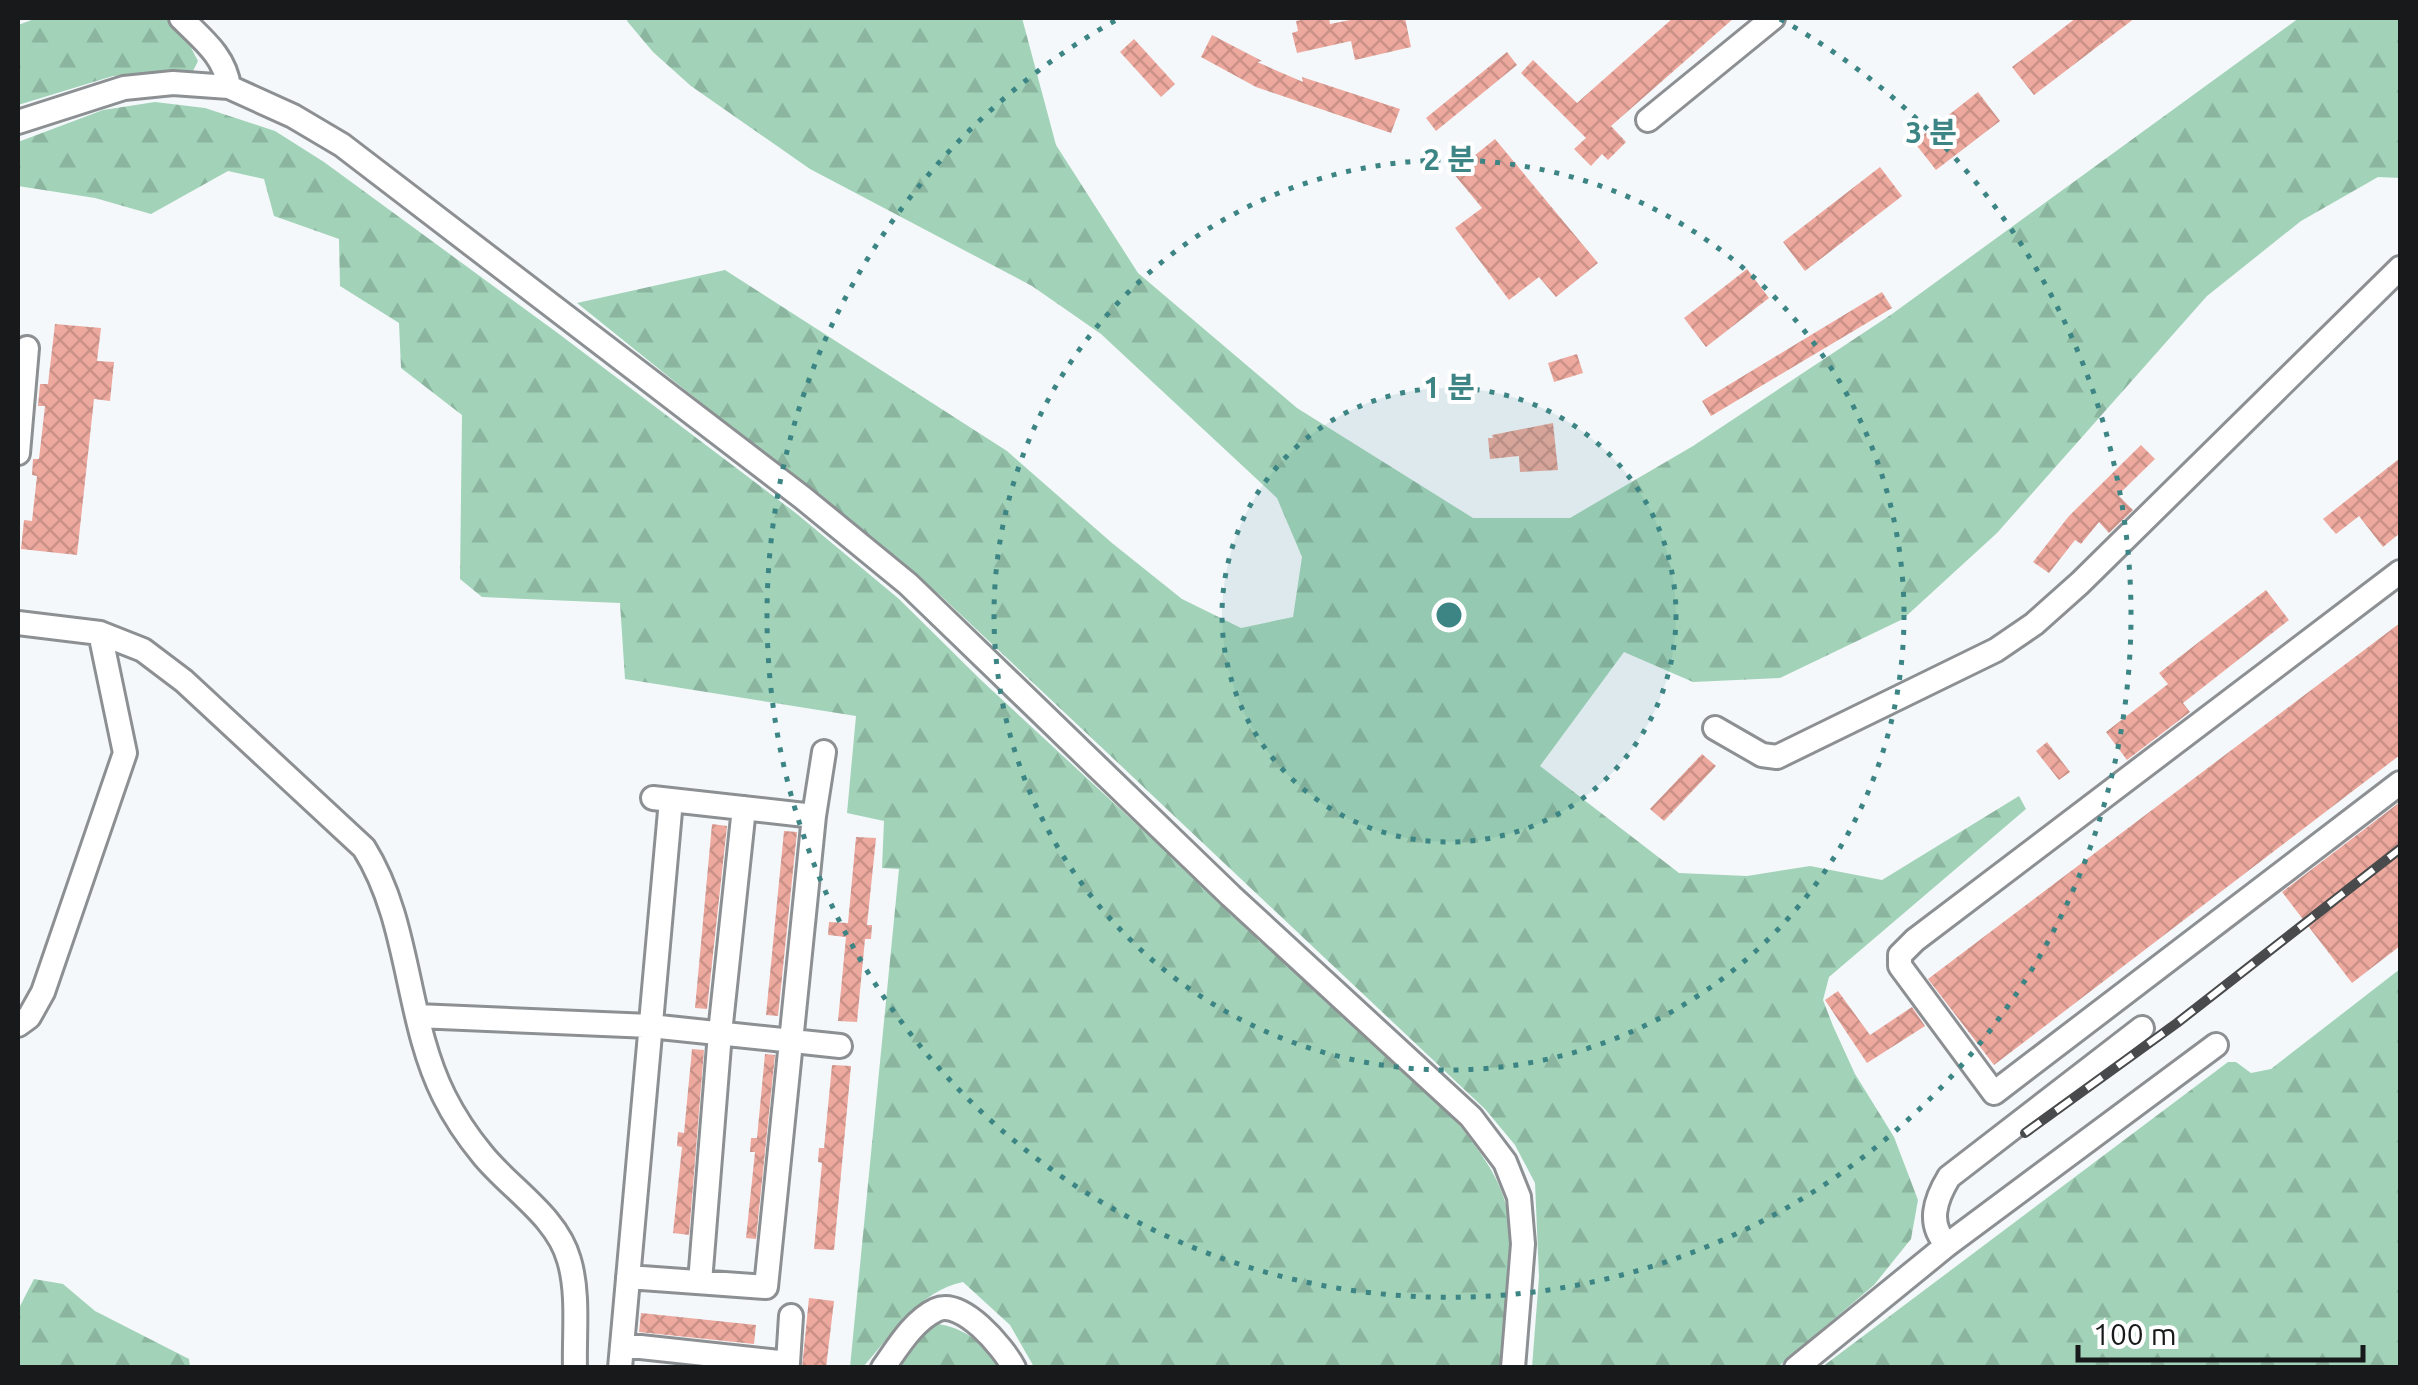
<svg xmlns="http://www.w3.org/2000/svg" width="2418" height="1385" viewBox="0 0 2418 1385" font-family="Ubuntu,'Noto Sans KR',sans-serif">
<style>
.forest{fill:url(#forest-firs)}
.building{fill:url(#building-cross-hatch)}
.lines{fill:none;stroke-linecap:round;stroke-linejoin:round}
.minor-casing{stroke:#8d9093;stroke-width:28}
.minor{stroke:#fff;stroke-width:22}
.rail-casing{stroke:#484a4b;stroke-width:10}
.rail{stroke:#fff;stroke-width:6;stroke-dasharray:19;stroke-linecap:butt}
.ring{fill:none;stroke:#3d8584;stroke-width:5;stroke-dasharray:5 10}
.centre{fill:#3d8584;stroke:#fff;stroke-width:5}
.ring-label{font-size:30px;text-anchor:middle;font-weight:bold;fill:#3d8584;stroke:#fff;stroke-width:8;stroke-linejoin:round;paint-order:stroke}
</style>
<defs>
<pattern id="forest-firs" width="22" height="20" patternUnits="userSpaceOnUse" patternTransform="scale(2.5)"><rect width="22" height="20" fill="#a2d3b8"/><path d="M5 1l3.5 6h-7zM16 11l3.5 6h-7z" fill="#8bb59e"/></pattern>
<pattern id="building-cross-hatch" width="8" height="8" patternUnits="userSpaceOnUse" patternTransform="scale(2.5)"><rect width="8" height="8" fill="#eda99e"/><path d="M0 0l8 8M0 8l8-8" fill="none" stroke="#ca9188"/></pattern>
</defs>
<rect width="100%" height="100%" fill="#f4f8fb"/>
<path class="forest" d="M37,18H165L185,36L198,61L192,73L113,76L18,105V25Z
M628,18H1022L1056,145L1138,273L1297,408L1473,518H1570L1693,446L1892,314L2299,18H2400V178L2378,177L2301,221L2207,296L1997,533L1903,619L1780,678L1693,682L1624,652L1540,766L1679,873L1747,876L1810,866L1882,880L2019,796L2026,809L1829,977L1823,1000L1833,1026L1855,1074L1894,1137L1918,1200L1911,1239L1874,1285L1778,1367H1532L1539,1277L1535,1183L1515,1145L1485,1109L941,596L577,303L725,270L1007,451L1112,543L1182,599L1241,628L1293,617L1302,557L1277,498L1101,334L1032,286L810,169L691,86L653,52L627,21Z
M155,102L205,108L275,131L324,162L559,334L797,514L899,599L982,681L1455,1119C1474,1144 1498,1173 1506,1205C1515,1243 1502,1325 1500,1367H1034L1010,1325L963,1282C920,1290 891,1336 863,1367H850L899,869L882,868L884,821L847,813L856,716L625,679L620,603L482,597L460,579L462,415L401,368L399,323L340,286L339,239L274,216L264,179L228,171L151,214L95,198L18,186V142L103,110Z
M2400,969V1367H1822L2228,1062H2236L2251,1073L2271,1069Z
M34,1279L63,1284L95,1311L189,1359L190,1367H18L19,1308Z
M930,1323C959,1325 985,1341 998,1367L892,1368Z"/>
<path class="building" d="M1311,18H1329L1330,24L1360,18H1405L1411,47L1355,60L1351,41L1297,53L1292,33L1298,31L1296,21Z
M1673,18H1734L1611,126L1626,142L1608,160L1602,154L1591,166L1574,149L1586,138L1521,73L1533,60L1577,103Z
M2076,18H2135L2034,95L2012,67Z
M1212,35L1262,61L1257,62L1303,82L1302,77L1400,109L1391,133L1256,87L1201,57Z
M1134,39L1175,84L1161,97L1120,52Z
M1507,52L1517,65L1436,131L1426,118Z
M1978,92L2000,121L1936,170L1914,142Z
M1495,139L1598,263L1556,297L1539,277L1509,300L1455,228L1482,208L1453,173Z
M1880,167L1902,196L1805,271L1783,242Z
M1747,269L1769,298L1706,347L1684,318Z
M1882,292L1892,308L1711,416L1702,401Z
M55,324L101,328L97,361L114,362L110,401L94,399L77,555L21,549L24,520L32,521L37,476L32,475L33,459H39L45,406H38L40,384H48Z
M1577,354L1583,373L1554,382L1548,363Z
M1553,423L1558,470L1520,472L1519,456L1490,459L1488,438H1493L1492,435Z
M2141,445L2155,459L2118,495L2133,510L2109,533L2099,522L2081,544L2075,540L2049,573L2033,562L2069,516Z
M2400,458V533L2383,547L2359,516L2336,534L2323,519Z
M2266,590L2289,620L2183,703L2190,712L2127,760L2106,732L2168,684L2159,673Z
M2400,623V755L1994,1065L1928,979Z
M2047,742L2070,772L2059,780L2036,751Z
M1702,754L1716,766L1664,821L1650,809Z
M2400,802V946L2352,983L2282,892Z
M712,824L727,826L707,1009L695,1008Z
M784,831L797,832L778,1016L766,1015Z
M856,837L876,838L867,925H872L871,939H865L857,1022L838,1021L846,937L828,935L829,922L848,923Z
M1838,991L1870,1035L1912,1007L1925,1026L1867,1063L1825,1000Z
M692,1049L704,1050L689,1235L673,1233L682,1147L677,1146L678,1132L684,1133Z
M765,1054L775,1055L756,1239L746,1238L755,1152H750L751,1138H757Z
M832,1065L851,1066L834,1250L814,1249L822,1163L818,1162L819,1148H824Z
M809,1298L834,1301L826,1368H802Z
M641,1313L756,1325L754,1344L639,1332Z"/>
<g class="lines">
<defs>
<path id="minor" d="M181,18C202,39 225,56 229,87
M1648,120L1773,18
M18,122L124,88L173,83L229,87L293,116L342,145L803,498L908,584L1231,896L1471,1117L1505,1162L1519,1197L1523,1244L1513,1368
M18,453L27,348
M2400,572L1915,940L1900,955V966L1994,1093L2400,783
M18,623L100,633
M1715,728L1762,755L1777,757L1996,650L2034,624L2080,583L2400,268
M653,798L814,816
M417,1016L650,1026L840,1046
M18,1025L29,1017L43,992L125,753L100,633L143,650L184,681L364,848C411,923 405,1018 444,1096C454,1116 468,1137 482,1154C509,1188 557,1216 569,1260C579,1293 574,1334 575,1368
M1947,1245C1927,1224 1935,1200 1949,1177L2142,1028
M628,1277L766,1287L814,816L824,752
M700,1282L720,1033L744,808
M622,1345L788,1363L791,1316
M620,1368L671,800
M883,1368C898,1347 913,1321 936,1310C962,1298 1003,1347 1014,1368
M1796,1368L1947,1245L2216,1045"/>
</defs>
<use href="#minor" class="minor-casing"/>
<use href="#minor" class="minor"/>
<defs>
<path id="rail" d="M2025,1133L2177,1023L2400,849"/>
</defs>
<use href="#rail" class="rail-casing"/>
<use href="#rail" class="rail"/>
</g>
<circle cx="1449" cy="615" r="227" fill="#3d8584" fill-opacity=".12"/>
<g class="ring">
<circle cx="1449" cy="615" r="227"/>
<circle cx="1449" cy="615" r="455"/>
<path d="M1780 19A682 682 0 1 1 1118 19"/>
</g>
<circle cx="1449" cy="615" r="15" class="centre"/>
<g class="ring-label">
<text x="1931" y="143">3 분</text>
<text x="1449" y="170">2 분</text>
<text x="1449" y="398">1 분</text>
</g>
<rect width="2418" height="1385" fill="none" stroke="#18191a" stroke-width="40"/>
<path d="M2078 1345v15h285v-15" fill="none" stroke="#18191a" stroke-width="5"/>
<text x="2093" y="1345" font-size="30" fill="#18191a" stroke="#ffffff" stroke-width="8" paint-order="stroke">100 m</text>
</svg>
